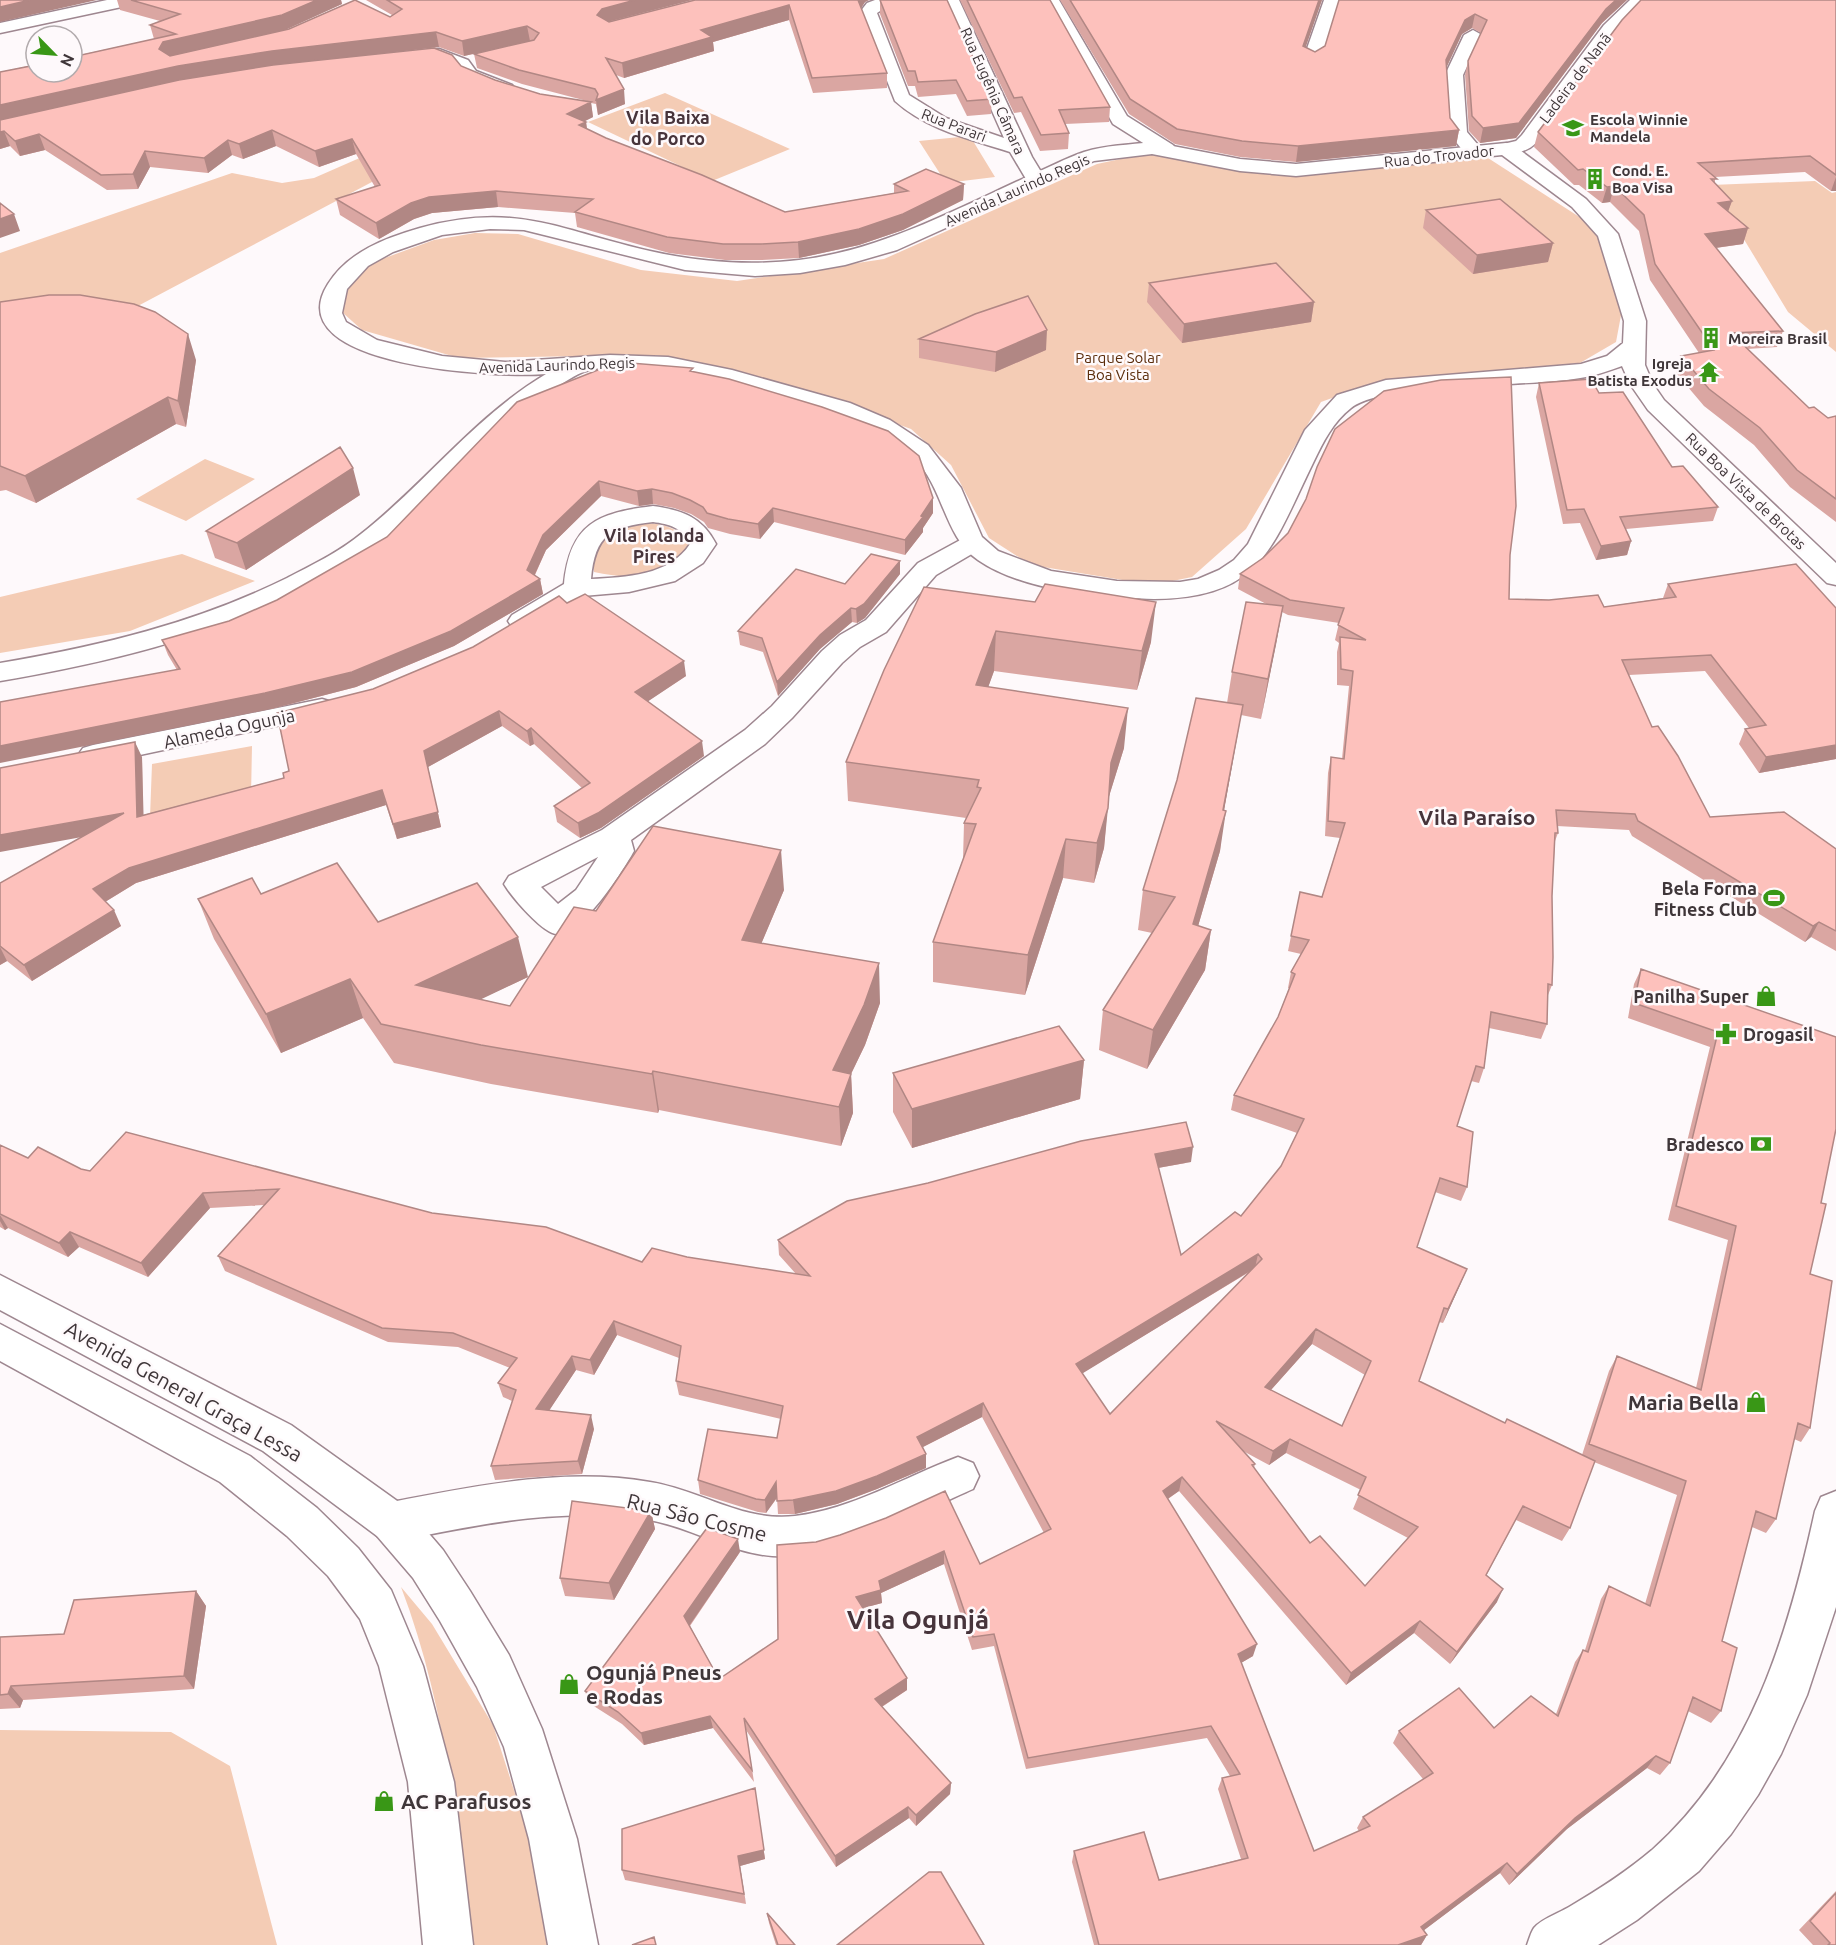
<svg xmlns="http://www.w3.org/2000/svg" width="1836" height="1945" viewBox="0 0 1836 1945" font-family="Ubuntu,sans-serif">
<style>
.green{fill:#f4ccb5}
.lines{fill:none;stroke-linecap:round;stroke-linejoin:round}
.street-casing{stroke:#9e8790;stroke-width:3}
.secondary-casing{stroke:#9e8790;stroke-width:3}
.street{fill:#fff;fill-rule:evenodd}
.secondary{fill:#fff;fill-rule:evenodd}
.wall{fill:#daa6a2;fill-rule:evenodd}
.shaded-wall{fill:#b18784}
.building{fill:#fdc1bc;stroke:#b18784;stroke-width:1.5;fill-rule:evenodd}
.labels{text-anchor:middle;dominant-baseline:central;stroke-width:5;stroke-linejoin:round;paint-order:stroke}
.far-street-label{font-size:15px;fill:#3f3639;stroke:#fef9fb}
.far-poi-label{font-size:15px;font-weight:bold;fill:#3f3639;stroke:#fef9fb;text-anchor:start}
.far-park-label{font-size:15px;fill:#5b2d0b;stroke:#fef9fb}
.far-quarter-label{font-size:18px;font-weight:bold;fill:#47343b;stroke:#fef9fb}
.street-label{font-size:18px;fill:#3f3639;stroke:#fef9fb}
.poi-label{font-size:18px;font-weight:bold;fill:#3f3639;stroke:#fef9fb;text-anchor:end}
.quarter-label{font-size:21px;font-weight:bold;fill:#47343b;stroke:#fef9fb}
.near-street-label{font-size:21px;fill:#3f3639;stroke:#fef9fb}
.near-poi-label{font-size:21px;font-weight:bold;fill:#3f3639;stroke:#fef9fb;text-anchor:start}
.near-quarter-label{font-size:26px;font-weight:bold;fill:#47343b;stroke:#fef9fb}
</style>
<rect width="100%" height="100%" fill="#fef9fb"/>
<path class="green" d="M665,93L790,149L712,181L588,122Z
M970,136L995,177L946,183L919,141Z
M387,146L421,156L0,379V253L232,173L282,183L314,178Z
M1149,153L1280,176L1460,154L1488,158L1595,227L1622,310L1616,342L1580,363L1360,388L1321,402L1246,529L1192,577L1153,585L1031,565L989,538L951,465L911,429L786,384L655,355L459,358L362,330L342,312L344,290L371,263L434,240L475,233L518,234L641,270L737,281L884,259L1097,164Z
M1815,181L1832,193L1836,192V352L1788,312L1711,185Z
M205,459L255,479L186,521L136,499Z
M629,523C654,523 676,522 691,546C662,577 634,581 594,572L593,551L611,532Z
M182,554L255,581L130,631L0,653V597Z
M252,746L251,796L150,817L152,764Z
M401,1587L432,1624L493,1725L531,1843L547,1945H473C457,1824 445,1702 401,1587Z
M0,1730L171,1732L230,1766L277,1945H0Z"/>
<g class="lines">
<defs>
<path id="street" d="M107,0H139L131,5L0,33V23Z
M875,0H897L877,13L909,95L946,118L1004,138L943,0H959L1032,157L1046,180L1043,184H1029L1010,152C970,139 927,130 895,101L860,12L867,3Z
M1043,0H1059L1127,116L1173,145L1176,149L1173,153H1159L1113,124Z
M1324,0H1340L1321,60L1312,65L1303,60Z
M1630,0H1648L1616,33L1536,143C1527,152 1511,156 1499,153L1496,149L1499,145L1516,141L1522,135L1604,25Z
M1473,30L1482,35L1463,75L1467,132L1484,152L1474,158L1467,156L1449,133L1445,75L1464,35Z
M439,49L468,60L476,71L512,85L515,89L512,93C503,95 471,85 463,78C455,71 450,62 437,60C426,58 414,68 406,57L409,53Z
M653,506C682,510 702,517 716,544L703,563L675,581L629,592L583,596L532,627L522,629L512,627L508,621L512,615L564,584C570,524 597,513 653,506ZM653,522C669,524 683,528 690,544C669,576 626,577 591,579C595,534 611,527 653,522Z
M973,535L982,538L986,543L982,548L936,575L886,632L860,647L842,663L792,718L765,744L631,840L634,851C622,872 583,934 557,934C543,934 511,896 504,884L509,876L602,830L745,730L772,706L822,651L840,635L866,620L918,563L964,538ZM598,857L576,890L558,904L541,887Z
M322,699L332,702L336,708L332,714L93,765L83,762L78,755L83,748L93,745Z
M958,1457L973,1463L979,1476L973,1489C916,1514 856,1550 794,1556C740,1561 700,1529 649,1520C563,1506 476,1525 392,1542L377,1536L371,1522L377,1508L392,1502C476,1486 564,1467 650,1482C701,1490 742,1522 795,1516C853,1509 904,1477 958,1457Z"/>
<path id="secondary" d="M1152,142L1240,159L1296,164L1506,143L1513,145L1586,199L1618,234L1646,321L1645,365L1653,384L1664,400L1836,563V585L1827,583L1648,410L1630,384L1622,366C1610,370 1598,375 1586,377C1535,388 1385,381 1351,408C1333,422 1323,442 1313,463C1272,547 1262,598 1154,599C1103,599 1021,590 978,560C944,537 944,487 913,457C865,410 651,351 586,371C576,374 563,383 554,389C484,432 439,499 376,548C353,566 327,578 301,591C207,639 104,663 0,681V663C100,646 196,623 287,578C312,565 339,552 361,534C426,483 474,417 546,374C503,378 275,368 328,284C348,252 385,238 420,228C517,201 560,231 650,251C699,262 750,266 799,260C882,250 956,209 1031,175C1048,168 1066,158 1084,152C1104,145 1130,145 1152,142ZM1152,154L1240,171L1296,176L1502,155L1572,207L1598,236L1624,321L1623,343L1607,356L1581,364L1386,380L1337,395L1305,430L1248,544L1234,560L1219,570L1198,579L1180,582L1117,581L1051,571L998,551L982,537L961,488L928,445L890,420L850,403L732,370L668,357L610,355L505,362L442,356L377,340L346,322L342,313L347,289L368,266L393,252L442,235L490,229L524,230L685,270L755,276L800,273L845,265L897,250L1094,161Z
M0,1275L291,1425L407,1508L443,1550L470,1591L509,1655L542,1729L577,1839L598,1945H548L529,1839L504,1747L477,1687L440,1621L413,1578L377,1536L263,1451L0,1310Z
M0,1324L250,1456L317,1508L358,1548L391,1590L423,1666L454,1782L473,1945H423L408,1782L379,1666L360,1619L328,1576L287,1536L220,1482L0,1361Z
M1836,1491V1607L1807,1695L1781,1754L1758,1795L1731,1834L1699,1871L1637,1920L1598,1945H1527C1529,1940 1531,1932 1534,1928C1541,1919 1559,1913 1569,1907C1598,1890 1626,1872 1652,1850C1750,1763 1788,1635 1815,1511L1821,1497Z"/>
</defs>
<use href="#street" class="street-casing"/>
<use href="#secondary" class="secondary-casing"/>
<use href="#street" class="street"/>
<use href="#secondary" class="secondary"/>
</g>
<path class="wall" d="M117,0H341L342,4L287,29L390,17L392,15L366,0H692L608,22L695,0H869L865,2L861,8L887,73V88L813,93L789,20L713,42L714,51L624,78L616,75L625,104L598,115L596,104L591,103L593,117L585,121L586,122L587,129L606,138L785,212L894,193V184H964L963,200L903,230L859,245L799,258L762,260H725L669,253L577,227L575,213L498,207L432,213L414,219L379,239L340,215L336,199L375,187L356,154L319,167L276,146L243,159L232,155L208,173L150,167L138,189L107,190L45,150L20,156L10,146L0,149V72L154,39L150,25L160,21L120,10ZM526,42L474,54L477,68L522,84L587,101L540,94L495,80L461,66L381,53L439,47L464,56Z
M880,0L992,99L991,114L967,116L956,94L918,97L915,86H908L880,14Z
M960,0H1050L1110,107L1109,122L1065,124L1069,133L1068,149L1040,151L1021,112L1014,113Z
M1060,0H1322L1305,47L1315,52L1325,46L1339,0H1627L1602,23L1516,138L1480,143L1469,131L1465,75L1468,61L1481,33L1472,28L1462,34L1446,68L1450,118L1459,130L1456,146L1296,162L1240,157L1175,144L1129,114Z
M1836,0V191H1831L1805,172L1715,177V184L1732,201L1728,211L1748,228L1743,244L1716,248L1783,331L1777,347L1747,349L1809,408L1828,418L1836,416V522L1790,487L1754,445L1704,406L1676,373L1681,356L1699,353L1650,280L1639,231L1610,202L1602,203L1579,185H1574L1534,147L1538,132Z
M1426,210L1553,243L1548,262L1473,274L1423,228Z
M1149,283L1314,302L1311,322L1182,343L1147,302Z
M0,302L196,360L186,427L176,424L36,503L6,490L0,491Z
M919,339L1046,350L995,372L919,358Z
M693,372L933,498V513L923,528V532L905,555L774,522L760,539L730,534L708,528L704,522L691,514L674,508L653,504L639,506L601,496L546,550L535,575L540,579L543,594L454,646L356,687L271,709L177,670L168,655L162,640L229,621L277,600Z
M1539,383L1599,393L1672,467L1718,507L1713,521L1626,529L1631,541L1627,555L1596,560L1580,523L1563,524L1536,397Z
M360,495L246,570L215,558L206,531Z
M1510,555L1509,599L1604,607L1663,598L1668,584L1836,608V759L1759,773L1739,744L1745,729L1749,728L1705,671L1629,675L1652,727L1710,817L1836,849V951L1811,937L1805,942L1632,836L1629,830L1557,826L1558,833L1555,841L1552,896V985L1548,995L1547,1024L1541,1039L1489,1028L1484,1068L1479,1083L1471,1081L1457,1126L1467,1187L1461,1201L1435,1192L1417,1247L1467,1269L1443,1323L1439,1322L1419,1381L1505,1423L1582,1455L1609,1371L1617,1356L1696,1388L1728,1240L1668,1220L1710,1047L1628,1018L1634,984L1641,969L1836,1037L1821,1203L1810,1274V1428L1801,1442L1794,1439L1776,1519L1766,1533L1752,1527L1722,1641L1721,1711L1711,1723L1688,1711L1670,1763L1660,1775L1647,1768L1567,1829L1509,1885L1500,1873L1424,1930L1427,1935L1421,1945H1094L1072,1862L1074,1851L1159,1880L1241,1859L1218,1789L1222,1778L1230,1776L1207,1738L1026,1769L994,1646L972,1650L944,1564L881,1593L882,1603L863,1608L907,1678V1690L882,1707L951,1783L950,1794L916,1826L909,1818L836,1867L746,1730L754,1782L713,1728L644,1745L622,1724L589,1703L585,1691L740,1552L690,1626L719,1679L778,1639L816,1542L840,1535L886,1518L980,1564L1044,1533L982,1417L923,1447L926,1454V1468L877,1489L837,1504L795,1514H778L777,1498L766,1513L758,1512L700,1494L698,1480L777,1438L781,1419L679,1395L676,1381L679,1358L617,1335L594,1375L576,1370L549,1410L594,1429L582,1474L495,1480L491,1466L512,1401L503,1397L498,1383L510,1368L458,1347L388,1342L225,1271L218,1256L264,1205L210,1208L148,1277L79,1247L68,1257L8,1228L5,1230L0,1227V1145L28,1158L90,1171L126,1132L432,1213L642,1262L687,1257L796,1274L779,1255L778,1240L847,1201L1191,1162L1158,1168L1181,1255L1241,1216L1281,1166L1297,1133L1231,1110L1234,1095L1278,1017L1289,988H1288L1291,972L1301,954L1288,951L1300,892L1322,897L1340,838L1325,836L1328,773L1331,757L1342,759L1349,686L1337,685V652L1339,643L1335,640L1339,623L1288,615L1282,612L1261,719L1241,715L1224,810L1220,851L1198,926L1211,930L1205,970L1147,1069L1099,1050L1103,1010L1152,933L1138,930L1143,890L1227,703L1232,672L1268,605L1238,589L1240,574ZM1251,1271L1110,1414L1082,1373ZM1312,1344L1365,1375L1342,1426L1271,1390ZM1243,1451L1269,1465L1286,1453L1361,1490L1353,1509L1408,1538L1365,1586L1310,1543L1254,1468L1255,1464ZM1594,1462L1677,1495L1645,1604L1609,1586L1601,1599L1585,1650H1583L1575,1662L1556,1714L1494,1728L1399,1731L1393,1743L1423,1779L1363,1817L1357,1828L1359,1831L1314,1851L1241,1663L1253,1656L1168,1499L1179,1491L1346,1685L1414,1633L1450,1664L1497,1602L1486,1576L1516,1520L1562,1541L1570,1528Z
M900,574L865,618L857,623L852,622L820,649L778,696L763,652L740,645L738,631L845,584Z
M924,587L1151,642L1137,690L994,671L988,687L1124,748L1108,799L1104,848L1094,883L1063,878L1025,995L933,982V942L963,859L964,823L966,818L848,801L846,762Z
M567,603L686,676L648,701L704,756L601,828L580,838L557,822L554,806L582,788L534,744L530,746L502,726L428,767L441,827L397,839L386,805L136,883L105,902L121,926L32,981L7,961L0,965V883L81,837L142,757L143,815L284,778L289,771L373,689L473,647Z
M784,890L761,944L880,1003L865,1045L851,1074L853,1113L841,1146L659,1110L658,1113L491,1084L394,1063L363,1018L281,1053L214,939L198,899L261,894L378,922L528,977L480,999L510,1006L596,911Z
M1084,1060L1080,1099L912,1148L893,1112V1073Z
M651,1511L655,1529L614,1600L565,1596L560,1578Z
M196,1591L206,1606L194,1689L23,1700L20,1708L0,1709V1637L64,1634Z
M756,1799L765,1859L740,1866L746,1904L625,1880L622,1870Z
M1836,1891V1945H1813L1799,1930Z
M767,1913L795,1945H776L769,1923Z"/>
<path class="shaded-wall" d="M30,0H97L0,22V7Z
M317,0H341L342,4L285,30L168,57L159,49L163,42Z
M635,0H692L603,23L597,15L602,9Z
M858,0H869L865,2L858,13Z
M1319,0H1322L1301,61L1303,46Z
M1616,0H1627L1602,23L1516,138L1480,143L1483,128Z
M789,5V20L713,42L714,51L624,78L622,63L701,30Z
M1475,14L1472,28L1462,34L1443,75L1446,60L1465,20Z
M527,26L530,41L464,56L462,41Z
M436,32L439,47L276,66L0,122V105L178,66L272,51Z
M624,89L625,104L598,115L596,100Z
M591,102L593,117L569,129L567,114Z
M586,122L588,137L579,125Z
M272,130L276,146L243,159L239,144Z
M1459,130L1456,146L1296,162L1298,146Z
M4,131L10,146L0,149V132Z
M39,134L45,150L20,156L15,141Z
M352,139L356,154L319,167L315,151Z
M228,140L232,155L208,173L204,158Z
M145,151L150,167L138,189L133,174Z
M1836,177V191H1831Z
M964,184L963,200L903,230L859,245L799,258L798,242Z
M1614,186L1610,202L1602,203L1607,187Z
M496,191L498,207L432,213L414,219L379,239L376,223L411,203L429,197Z
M1732,201L1726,217L1718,203Z
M14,214L20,231L0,238V219Z
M1748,228L1743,244L1700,250L1705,234Z
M1553,243L1548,262L1473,274L1477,255Z
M1314,302L1311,322L1182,343L1184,324Z
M1047,330L1046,350L995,372L996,352Z
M188,334L196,360L186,427L178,401Z
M168,397L176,424L36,503L25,476Z
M353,468L360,495L246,570L237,543Z
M599,481L601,496L546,550L530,585L527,570L543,535Z
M652,489L653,504L639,506L637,491Z
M933,498V513L923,528V532L905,555V540Z
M773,508L774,522L760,539L758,524Z
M1631,541L1627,555L1596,560L1601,546Z
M900,561V574L865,618L857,623L856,609Z
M540,579L543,594L454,646L356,687L271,709L0,763V746Z
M1156,602L1151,642L1137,690L1142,651Z
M1283,606L1276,645L1261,719L1268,679Z
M851,608L852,622L820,649L778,696L777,682L820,635Z
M996,631L994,671L975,724L976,685Z
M684,661L686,676L638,708L635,692Z
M1243,705L1220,833L1226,811L1220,851L1187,964L1193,924L1223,810Z
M1128,708L1124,748L1107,803L1111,763Z
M499,711L502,726L428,767L441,827L397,839L393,824L424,751Z
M531,728L534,744L530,746L527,731Z
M702,741L704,756L601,828L580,838L578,823Z
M135,742L142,757L144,832L137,817Z
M1836,745V759L1759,773L1766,757Z
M382,790L386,805L136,883L100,905L93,889L129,868Z
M1108,808L1104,848L1094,883L1097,843Z
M124,813L131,828L0,852V835Z
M1066,839L1063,878L1025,995L1028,955Z
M781,850L784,890L746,980L742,940Z
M114,910L121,926L32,981L24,965Z
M1819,922L1811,937L1805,942L1813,926Z
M1211,930L1205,970L1147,1069L1153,1030Z
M518,937L528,977L427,1025L416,985Z
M0,947L7,961L0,965Z
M879,963L880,1003L865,1045L851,1074L853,1113L841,1146L839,1107L833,1070Z
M350,979L363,1018L281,1053L266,1014Z
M1084,1060L1080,1099L912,1148V1109Z
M653,1071L659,1110L658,1113L652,1074Z
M1193,1147L1191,1162L1152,1169L1155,1154Z
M203,1193L210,1208L148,1277L141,1263Z
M0,1215L8,1228L5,1230L0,1221Z
M70,1232L79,1247L68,1257L59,1243Z
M1258,1254L1255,1268L1075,1378L1076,1364Z
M1467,1269L1461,1283L1443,1323L1448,1309Z
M614,1321L617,1335L594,1375L590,1360Z
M1316,1329L1312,1344L1261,1401L1265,1387Z
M572,1356L576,1370L541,1423L536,1409Z
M983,1403L982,1417L917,1450V1437Z
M591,1415L594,1429L582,1474L578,1461Z
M1290,1439L1286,1453L1269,1465L1273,1451Z
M926,1454V1468L877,1489L837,1504L795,1514L793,1500Z
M1182,1477L1179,1491L1160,1504L1163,1491Z
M776,1482L778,1496L766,1513L765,1500Z
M651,1511L655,1529L614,1600L609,1583Z
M738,1539L740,1552L687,1629L684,1616Z
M944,1551V1564L881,1593L882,1603L856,1610V1597L879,1581Z
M1503,1589L1497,1602L1450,1664L1457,1652Z
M196,1591L206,1606L194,1689L184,1676Z
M1420,1621L1414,1633L1346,1685L1351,1673Z
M1257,1644L1253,1656L1234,1667L1238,1654Z
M907,1678V1690L875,1711V1699Z
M11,1686L23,1700L20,1708L8,1694Z
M710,1716L713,1728L644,1745L641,1733Z
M1656,1756L1647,1768L1567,1829L1509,1885L1517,1874L1575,1818Z
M951,1783L950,1794L916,1826V1815Z
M756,1799L765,1859L740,1866L746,1904L738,1856Z
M908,1807L909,1818L836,1867L835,1856Z
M1507,1863L1500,1873L1415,1937L1421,1927Z
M1427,1935L1421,1945H1398Z"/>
<path class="building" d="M0,0H30L0,7Z
M131,0H317L282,15L163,42L159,49L170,56L289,29L355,0L390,17L402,9L387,0H635L602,9L597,15L609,22L695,0H858L887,73L812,78L789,5L701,30L712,37L622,63L606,58L624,89L596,100L598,94L595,89L519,70L474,54L534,40L539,33L527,26L462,41L436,32L272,51L178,66L0,105V72L36,65V72H72V57L176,34L150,25L180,14Z
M880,0H947L992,99L967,101L956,80L918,82L915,71H908Z
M967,0H1050L1110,107L1059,110L1069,133L1041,135L1022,97L1014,98Z
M1070,0H1319L1303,46L1315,52L1325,46L1339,0H1616L1606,9L1519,123L1483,128L1472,116L1468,61L1487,20L1475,14L1465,20L1446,60L1450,118L1459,130L1298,146L1242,141L1177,129L1130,99Z
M1641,0H1836V175L1810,156L1698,163L1717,179H1711L1732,201L1718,203L1748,228L1705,234L1783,331L1731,333L1809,408L1814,407L1828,418L1836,416V499L1797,470L1760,428L1709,389L1681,356L1714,350L1655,264L1644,215L1614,186L1607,187L1583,169L1578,170L1538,132L1622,20Z
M434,48L452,55L461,66L495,80L540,94L591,102L567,114L586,122L579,125L606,138L702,175L785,212L908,191L894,184L926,169L964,184L903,214L859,229L798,242L761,244H723L667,237L575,212L593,199L496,191L429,197L411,203L376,223L336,199L380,185L352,139L315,151L272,130L239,144L228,140L204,158L145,151L133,174L101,175L39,134L15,141L4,131L0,132V120L179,80L273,65Z
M1500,199L1553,243L1477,255L1426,210Z
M0,203L14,214L0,219Z
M1276,263L1314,302L1184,324L1149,283Z
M49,295H80L134,304L155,312L188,334L178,401L168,397L25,476L0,466V302Z
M1028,296L1047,330L996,352L919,339L975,314Z
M618,362L693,368L690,371L729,379L822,407L888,431L919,456L933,498L921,516L923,517L905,540L773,508L758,524L728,519L707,513L703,507L690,500L672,493L652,489L637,491L599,481L543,535L527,570L540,579L451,631L352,672L265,693L0,746V702L180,669L162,640L229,621L277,600L387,537L517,402Z
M1511,377L1516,506L1510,555L1509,599L1549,600L1598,595L1604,607L1676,597L1668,584L1796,564L1836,608V745L1766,757L1745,729L1766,725L1711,655L1622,660L1652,727L1658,726L1678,756L1710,817L1784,812L1836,849V931L1819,922L1813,926L1638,821L1635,814L1556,810L1558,833H1555L1552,896L1553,957L1552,985L1548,984L1547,1024L1491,1012L1484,1068L1476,1066L1457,1126L1473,1132L1467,1187L1440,1178L1417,1247L1467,1269L1448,1309L1444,1308L1419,1381L1505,1423L1507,1419L1595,1461L1570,1528L1523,1506L1486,1575L1503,1589L1457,1652L1420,1621L1351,1673L1182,1477L1163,1491L1257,1644L1238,1654L1314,1851L1370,1826L1363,1817L1433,1773L1399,1731L1459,1688L1494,1728L1531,1696L1558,1716L1583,1650L1588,1652L1609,1586L1650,1606L1686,1481L1589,1444L1617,1356L1701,1390L1736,1226L1676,1206L1718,1032L1634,1003L1641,969L1836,1037V1129L1821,1203L1826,1204L1810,1274L1832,1281L1810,1428L1798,1423L1776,1519L1756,1511L1722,1641L1737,1648L1721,1711L1693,1697L1670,1763L1656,1756L1575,1818L1517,1874L1507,1863L1421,1927L1427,1935L1398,1945H1099L1074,1851L1144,1832L1159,1880L1248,1858L1222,1778L1240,1774L1211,1726L1028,1758L994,1634L973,1637L944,1551L879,1581L881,1590L856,1597L907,1678L875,1699L951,1783L916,1815L908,1807L835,1856L744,1718L752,1770L710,1716L641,1733L618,1712L585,1691L707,1528L738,1539L684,1616L719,1679L778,1639L777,1545L816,1542L840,1535L886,1518L945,1491L980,1564L1051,1529L983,1403L917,1437L926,1454L877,1476L836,1491L793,1500L777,1501L776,1482L765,1500L756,1499L698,1480L708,1429L777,1438L783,1406L676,1381L681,1346L614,1321L590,1360L572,1356L536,1409L591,1415L578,1461L491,1466L516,1390L498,1383L517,1358L453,1333L382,1328L218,1256L279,1189L203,1193L141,1263L70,1232L59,1243L0,1214V1145L28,1158L38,1147L81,1169L90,1171L126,1132L432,1213L546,1227L642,1262L652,1248L687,1257L810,1276L778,1240L847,1201L928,1183L1081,1141L1186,1122L1193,1147L1155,1154L1181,1255L1235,1212L1241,1216L1281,1166L1304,1119L1234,1095L1278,1017L1295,974L1291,972L1309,940L1291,936L1300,892L1322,897L1345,823L1328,821L1331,757L1344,759L1353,671L1341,669L1340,637L1366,640L1338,625L1344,608L1290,600L1240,574L1263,558L1288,533L1306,499L1317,467L1335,429L1384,391L1441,380ZM1258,1254L1262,1259L1110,1414L1076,1364ZM1316,1329L1371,1361L1342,1426L1265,1387ZM1216,1421L1273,1451L1290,1439L1366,1477L1358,1495L1418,1527L1365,1586L1320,1536L1310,1543L1252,1465L1255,1464Z
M1591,379L1599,393L1623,392L1672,467L1683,466L1718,507L1620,517L1631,541L1601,546L1584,509L1567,510L1539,383Z
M340,447L353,468L237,543L206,531Z
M871,554L900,561L864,604L856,609L851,608L820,635L777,682L762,638L738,631L796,569L845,584Z
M1045,584L1156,602L1142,651L996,631L976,685L1128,708L1111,763L1108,808L1097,843L1066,839L1028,955L933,942L976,824L964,823L981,788L977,787L979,780L846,762L884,670L924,587L1035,602Z
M585,594L684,661L635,692L702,741L598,813L578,823L554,806L590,783L531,728L527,731L499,711L424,751L438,812L393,824L382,790L129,868L93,889L114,910L24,965L0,946V883L124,813L0,835V768L135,742L137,817L284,778L283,773L289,771L277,713L373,689L473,647L559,596L567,603Z
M1246,602L1283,606L1268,679L1232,672Z
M1196,698L1243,705L1223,810L1226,811L1193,924L1211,930L1153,1030L1103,1010L1175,897L1143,890L1177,780Z
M653,826L781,850L742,940L879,963L864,1005L833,1070L851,1074L839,1107L653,1071L652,1074L481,1045L381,1024L350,979L266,1014L198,899L252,878L261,894L337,863L378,922L477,883L518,937L416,985L510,1006L574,907L596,911Z
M1059,1026L1084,1060L912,1109L893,1073Z
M572,1501L651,1511L609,1583L560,1578Z
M196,1591L184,1676L11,1686L8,1694L0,1695V1637L64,1634L74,1600Z
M755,1788L764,1850L738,1856L744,1894L622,1870V1829Z
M929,1872H941L984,1945H837Z
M1836,1893V1945H1828L1830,1943L1810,1921Z
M767,1913L795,1945H778Z
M654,1937L656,1945H632Z"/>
<defs>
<symbol id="university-bare" viewBox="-9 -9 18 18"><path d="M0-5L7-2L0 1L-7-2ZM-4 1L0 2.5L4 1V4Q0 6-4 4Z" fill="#399716" stroke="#fef9fb" stroke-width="2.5" paint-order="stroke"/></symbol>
<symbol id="building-bare" viewBox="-9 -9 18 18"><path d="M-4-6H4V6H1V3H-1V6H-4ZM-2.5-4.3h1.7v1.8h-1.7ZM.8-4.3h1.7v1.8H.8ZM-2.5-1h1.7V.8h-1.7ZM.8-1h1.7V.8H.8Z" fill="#399716" stroke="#fef9fb" stroke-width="2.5" paint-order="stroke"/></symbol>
<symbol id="temple-bare" viewBox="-9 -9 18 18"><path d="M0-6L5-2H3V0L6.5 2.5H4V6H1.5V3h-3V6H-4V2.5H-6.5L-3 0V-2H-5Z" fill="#399716" stroke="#fef9fb" stroke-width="2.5" paint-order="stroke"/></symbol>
<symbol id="stadium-bare" viewBox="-9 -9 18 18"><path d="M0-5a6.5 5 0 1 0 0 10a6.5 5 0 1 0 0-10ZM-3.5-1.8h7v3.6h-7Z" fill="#399716" stroke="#fef9fb" stroke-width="2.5" paint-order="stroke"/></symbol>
<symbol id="shop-bare" viewBox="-9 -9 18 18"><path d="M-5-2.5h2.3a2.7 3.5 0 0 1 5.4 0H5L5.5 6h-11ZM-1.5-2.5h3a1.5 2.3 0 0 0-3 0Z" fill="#399716" stroke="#fef9fb" stroke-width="2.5" paint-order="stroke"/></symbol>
<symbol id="pharmacy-bare" viewBox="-9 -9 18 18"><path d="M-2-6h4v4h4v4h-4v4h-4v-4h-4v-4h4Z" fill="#399716" stroke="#fef9fb" stroke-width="2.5" paint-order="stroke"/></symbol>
<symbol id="bank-bare" viewBox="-9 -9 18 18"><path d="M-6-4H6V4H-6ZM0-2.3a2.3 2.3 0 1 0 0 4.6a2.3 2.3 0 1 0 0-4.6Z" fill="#399716" stroke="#fef9fb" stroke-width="2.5" paint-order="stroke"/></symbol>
</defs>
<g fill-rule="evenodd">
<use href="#university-bare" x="1558" y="113" width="30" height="30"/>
<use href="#building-bare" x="1580" y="164" width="30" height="30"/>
<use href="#building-bare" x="1696" y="323" width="30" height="30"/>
<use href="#temple-bare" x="1694" y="357" width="30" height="30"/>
<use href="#stadium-bare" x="1759" y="883" width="30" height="30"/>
<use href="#shop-bare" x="1751" y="981" width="30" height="30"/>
<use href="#pharmacy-bare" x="1711" y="1019" width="30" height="30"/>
<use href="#bank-bare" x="1746" y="1129" width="30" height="30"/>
<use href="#shop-bare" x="1741" y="1387" width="30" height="30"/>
<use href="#shop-bare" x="554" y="1669" width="30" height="30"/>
<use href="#shop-bare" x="369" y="1786" width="30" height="30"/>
</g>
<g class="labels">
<g class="far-street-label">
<text transform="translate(1575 78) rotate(-53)">Ladeira de Nanã</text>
<text transform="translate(993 91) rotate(66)">Rua Eugênia Câmara</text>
<text transform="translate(954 125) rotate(21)">Rua Parari</text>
<text transform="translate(1439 156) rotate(-6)">Rua do Trovador</text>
<text transform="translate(1017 190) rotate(-24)">Avenida Laurindo Regis</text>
<text transform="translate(557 365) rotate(-2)">Avenida Laurindo Regis</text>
<text transform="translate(1746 491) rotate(44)">Rua Boa Vista de Brotas</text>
</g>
<g class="far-poi-label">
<text x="1590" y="119">Escola Winnie<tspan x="1590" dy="17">Mandela</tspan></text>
<text x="1612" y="170">Cond. E.<tspan x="1612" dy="17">Boa Visa</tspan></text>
<text x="1728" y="338">Moreira Brasil</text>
<text x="1692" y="363" text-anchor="end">Igreja<tspan x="1692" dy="17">Batista Exodus</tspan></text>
</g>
<g class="far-park-label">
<text x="1118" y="357">Parque Solar<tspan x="1118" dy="17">Boa Vista</tspan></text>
</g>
<g class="far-quarter-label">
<text x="668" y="117">Vila Baixa<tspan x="668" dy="21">do Porco</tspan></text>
<text x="654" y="535">Vila Iolanda<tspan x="654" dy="21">Pires</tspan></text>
</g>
<g class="street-label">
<text transform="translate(229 728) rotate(-12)">Alameda Ogunja</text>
</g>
<g class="poi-label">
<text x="1757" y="888">Bela Forma<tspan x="1757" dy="21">Fitness Club</tspan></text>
<text x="1749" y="996">Panilha Super</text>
<text x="1743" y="1034" text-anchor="start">Drogasil</text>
<text x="1744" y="1144">Bradesco</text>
</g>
<g class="quarter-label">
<text x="1477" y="817">Vila Paraíso</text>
</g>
<g class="near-street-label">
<text transform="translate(184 1391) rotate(29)">Avenida General Graça Lessa</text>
<text transform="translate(697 1517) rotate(14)">Rua São Cosme</text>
</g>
<g class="near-poi-label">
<text x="1739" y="1402" text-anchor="end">Maria Bella</text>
<text x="586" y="1672">Ogunjá Pneus<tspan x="586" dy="24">e Rodas</tspan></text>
<text x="401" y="1801">AC Parafusos</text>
</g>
<g class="near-quarter-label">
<text x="918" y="1619">Vila Ogunjá</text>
</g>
</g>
<g transform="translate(54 54) rotate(115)"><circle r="28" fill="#fef9fb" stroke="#b2abad" stroke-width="1.5"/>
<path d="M0-4.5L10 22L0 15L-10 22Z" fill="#399716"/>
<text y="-9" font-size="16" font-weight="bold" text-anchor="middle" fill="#3f3639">N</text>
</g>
</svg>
